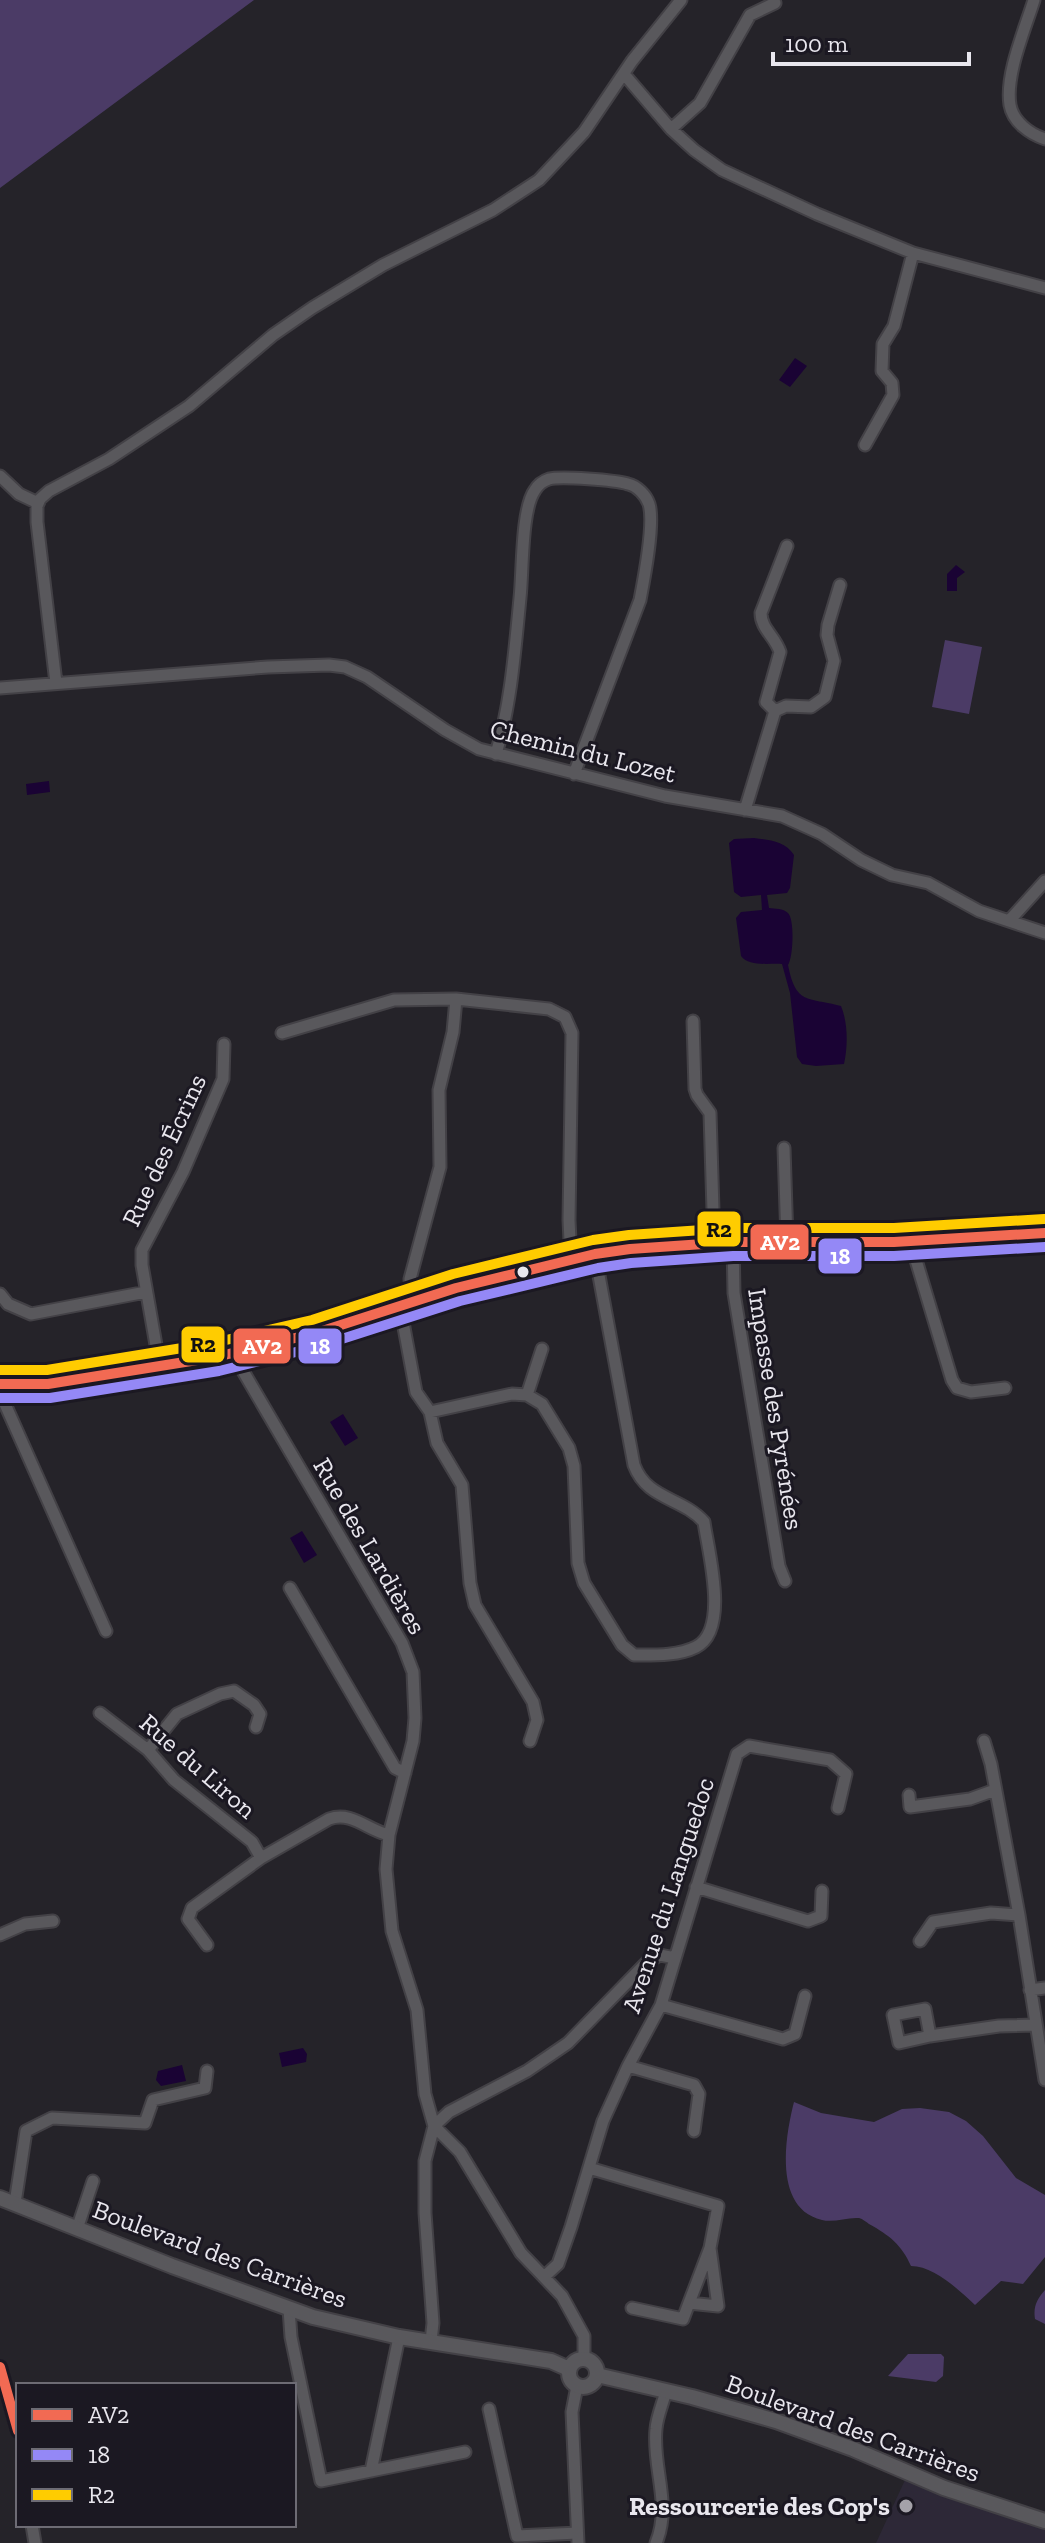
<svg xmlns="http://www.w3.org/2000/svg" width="1045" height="2543" viewBox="0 0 1045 2543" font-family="'Zilla Slab',serif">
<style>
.built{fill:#2d2837}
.green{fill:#4b3b66}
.water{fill:#1a0334}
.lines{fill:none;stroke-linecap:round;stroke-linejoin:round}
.minor-casing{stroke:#434146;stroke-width:15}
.tertiary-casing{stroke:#434146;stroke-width:18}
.minor{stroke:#59585c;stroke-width:11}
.tertiary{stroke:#59585c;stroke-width:14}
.bus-1-casing{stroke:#1b1822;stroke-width:16}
.bus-2-casing{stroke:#1b1822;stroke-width:16}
.bus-3-casing{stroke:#1b1822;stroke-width:16}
.bus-1{stroke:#f26a53;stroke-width:10}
.bus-2{stroke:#9488f6;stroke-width:10}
.bus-3{stroke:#fc0;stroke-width:10}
.bus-dot{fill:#e9e7ee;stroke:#1b1822;stroke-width:3}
.poi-dot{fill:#a4a2a9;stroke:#1b1822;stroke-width:3}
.labels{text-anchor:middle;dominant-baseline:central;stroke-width:6;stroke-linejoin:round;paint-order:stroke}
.street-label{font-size:26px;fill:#e9e7ee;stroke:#1b1822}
.poi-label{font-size:26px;font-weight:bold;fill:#e9e7ee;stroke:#1b1822;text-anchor:end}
.line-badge{stroke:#1b1822;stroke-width:3}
.badge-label{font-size:22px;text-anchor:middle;font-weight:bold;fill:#fff}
.pale-badge-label{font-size:22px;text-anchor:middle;font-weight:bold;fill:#111}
</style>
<rect width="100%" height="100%" fill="#252329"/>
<path class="built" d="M905,2480L1045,2524V2543H876Z"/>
<path class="green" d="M0,0H254L0,188Z
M945,640L982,647L969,714L932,707Z
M794,2102L821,2113L874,2122L902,2109L920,2108L949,2112L966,2121L983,2136L1016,2178L1045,2195V2257L1023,2284L1001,2281L975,2305C959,2290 934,2266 911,2266C902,2245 889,2235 869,2224C866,2222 863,2219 859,2218C847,2217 834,2223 822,2220C773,2209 785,2137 794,2102Z
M1045,2290V2324L1035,2319C1033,2307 1037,2299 1045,2290Z
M908,2354H941L944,2357L943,2376L936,2382L888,2376Z"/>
<path class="water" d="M795,358L807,366L790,387L779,380Z
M956,565L965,572L957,578V591H947V574Z
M49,781L50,792L27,795L26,784Z
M754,838C769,840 785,841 794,855L790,888L787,893L767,895L769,908C775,909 783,908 788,913C795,920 793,958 788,965C796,1005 807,997 841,1006C848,1023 848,1046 844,1064L816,1066L802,1064L797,1057L790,993L782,964C769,963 749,967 741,956L736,918L741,912L762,910L761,895L741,897L734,892L729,843L734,839Z
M343,1414L358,1438L345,1446L330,1422Z
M302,1531L317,1555L304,1563L290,1538Z
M303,2048L307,2054L306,2062L282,2067L279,2053Z
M182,2065L186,2081L161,2086L156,2080L158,2071Z"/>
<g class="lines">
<defs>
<path id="minor" d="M1034,0C1025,29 1005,75 1010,105C1013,122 1030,134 1045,139
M624,74L671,129L694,150L722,170L817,214L913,253L1045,288
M671,129L700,103L750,15L775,3
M865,445L893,395L892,383L882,371L883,344L894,326L913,253
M0,476L19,494L38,503
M56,683L37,522V506L40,499L49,491L109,459L189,406L273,335L312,308L383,265L493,210L539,180L584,132L632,61L681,0
M0,688L268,667L329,665L345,667L367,677L445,730L479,749L665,796L782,816L822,834L861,860L892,875L928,883L979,911L1045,933
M775,711L766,702L780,652C775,636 761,629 761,613L787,546
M496,754C511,704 515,649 520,598C523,572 521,509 535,490C538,485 543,481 549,479C561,476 615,480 628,484C637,486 646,495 649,504C655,523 644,579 640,600L574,774
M745,810L775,711L786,706L811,707L825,697L834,661L827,635L828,625L840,585
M1009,921L1045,881
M693,1021L695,1089L697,1095L710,1113L714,1243
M282,1033L394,1000L456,999L549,1009L565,1017L572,1033L569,1220L570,1241L573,1258
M784,1148L787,1241
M913,1241V1250L952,1380L957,1388L971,1392L1005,1388
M733,1242L734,1293L779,1566L785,1581
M0,1294L8,1304L31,1314L146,1292
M412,1302L410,1279L440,1167L439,1090L453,1032L456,999
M400,1306L416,1392L430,1412L512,1394L527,1395L542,1404L569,1448L574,1466L578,1563L584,1583L622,1645L634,1655C654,1655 678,1656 696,1647C730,1630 708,1551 704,1522C682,1497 647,1500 634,1465L595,1254
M236,1353L243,1371L402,1643L413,1672L415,1718L413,1741L389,1835L386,1869L392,1931L417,2010L425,2094L434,2126L425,2161V2213L433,2323L431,2341
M160,1368L142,1265V1250L183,1172L223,1079L224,1044
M1,1395L106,1631
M527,1395L542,1349
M430,1412L437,1443L462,1485L470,1583L475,1605L533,1702L537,1720L530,1741
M290,1588L395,1768L405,1773
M100,1713L148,1750L174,1780L252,1842L261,1858
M984,1741L991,1764L1019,1915L1045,2080
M148,1750L177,1714L220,1694L234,1691L254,1705L260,1714L256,1727
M909,1795L910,1807L970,1799L995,1790
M696,1887L808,1921L821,1916L822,1891
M0,1935L25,1924L53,1921
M920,1941L933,1922L991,1913L1019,1915
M207,1945L188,1919L192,1908L261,1858L329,1819C352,1811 367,1830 389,1835
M1030,1990L1045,1988
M661,2005L783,2039L795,2034L805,1996
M930,2036L899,2043L893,2015L925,2009L930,2036L999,2026L1035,2025
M628,2066L694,2085L699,2094L694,2131
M589,2168L718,2206L710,2248L718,2306L689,2303L683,2319L632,2308
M15,2203L26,2131L52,2118L145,2123L153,2100L205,2088L207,2071
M77,2229L93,2181
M545,2276L558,2264L571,2227L603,2121L628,2066L661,2005L737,1754L749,1746L830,1760L846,1774L838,1808
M689,2303L710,2248
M289,2309L291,2337L321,2481L465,2452
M584,2358V2336L562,2296L521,2253L460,2152L434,2126L449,2112L527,2071L568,2043L647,1962L660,1955L675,1958
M0,2367L18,2431
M577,2386L572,2412L578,2543
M489,2409L517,2536L577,2533
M371,2471L399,2337
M32,2525L35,2543
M656,2543C672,2504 652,2468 656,2429C657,2416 663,2403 666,2391"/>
<path id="tertiary" d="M0,1374L81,1378L197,1361L316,1333L456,1288L595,1254L630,1249L733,1242H894L1045,1233
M0,2198L172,2266L313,2317L399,2337L551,2361L569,2369
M569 2373a14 14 0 1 1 28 0a14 14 0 1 1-28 0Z
M597,2375L692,2397L776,2421L853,2449L944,2488L1045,2521"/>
</defs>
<use href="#minor" class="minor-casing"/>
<use href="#tertiary" class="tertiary-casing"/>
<use href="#minor" class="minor"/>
<use href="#tertiary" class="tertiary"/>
<defs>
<path id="bus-1" d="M0,1384H48L216,1357L316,1333L456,1288L595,1254L630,1249L733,1242H894L1045,1233
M0,2367L18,2431"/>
<path id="bus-2" d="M0,1398H50L219,1371L320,1346L460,1301L598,1268L631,1263L733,1256H894L1045,1247"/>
<path id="bus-3" d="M0,1370H47L213,1343L312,1320L453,1274L593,1240L629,1235L732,1228H894L1044,1219"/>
</defs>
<use href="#bus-1" class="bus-1-casing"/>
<use href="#bus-2" class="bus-2-casing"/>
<use href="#bus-3" class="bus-3-casing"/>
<use href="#bus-1" class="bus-1"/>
<use href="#bus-2" class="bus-2"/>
<use href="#bus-3" class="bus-3"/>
</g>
<circle class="bus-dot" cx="523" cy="1272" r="7"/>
<circle class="poi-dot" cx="906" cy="2506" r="8"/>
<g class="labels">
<g class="street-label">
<text transform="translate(583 751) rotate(14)">Chemin du Lozet</text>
<text transform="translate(164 1150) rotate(-65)">Rue des Écrins</text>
<text transform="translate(776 1409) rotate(81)">Impasse des Pyrénées</text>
<text transform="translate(370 1546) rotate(60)">Rue des Lardières</text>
<text transform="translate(198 1766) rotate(41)">Rue du Liron</text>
<text transform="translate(668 1895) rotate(-72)">Avenue du Languedoc</text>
<text transform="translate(220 2254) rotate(20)">Boulevard des Carrières</text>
<text transform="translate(853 2428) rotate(20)">Boulevard des Carrières</text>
</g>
<g class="poi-label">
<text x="890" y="2506">Ressourcerie des Cop's</text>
</g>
</g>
<g class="line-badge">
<rect x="696" y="1210" width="46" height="38" rx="8" fill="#fc0"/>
<rect x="749" y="1223" width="61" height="38" rx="8" fill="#f26a53"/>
<rect x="817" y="1237" width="46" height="38" rx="8" fill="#9488f6"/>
<rect x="180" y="1325" width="46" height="39" rx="8" fill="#fc0"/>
<rect x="297" y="1327" width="46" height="38" rx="8" fill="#9488f6"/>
<rect x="232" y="1327" width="60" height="38" rx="8" fill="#f26a53"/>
</g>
<g class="badge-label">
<text x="780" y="1250">AV2</text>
<text x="840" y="1264">18</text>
<text x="320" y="1354">18</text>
<text x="262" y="1354">AV2</text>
</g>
<g class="pale-badge-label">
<text x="719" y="1237">R2</text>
<text x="203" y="1352">R2</text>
</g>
<rect x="16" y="2383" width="280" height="144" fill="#1b1822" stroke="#6d6b74" stroke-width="2"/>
<rect x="32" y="2409" width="40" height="12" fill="#f26a53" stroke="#6d6b74" stroke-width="2"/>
<text x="88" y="2423" font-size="24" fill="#e9e7ee">AV2</text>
<rect x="32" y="2449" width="40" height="12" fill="#9488f6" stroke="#6d6b74" stroke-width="2"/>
<text x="88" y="2463" font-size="24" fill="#e9e7ee">18</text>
<rect x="32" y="2489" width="40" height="12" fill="#ffcc00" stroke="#6d6b74" stroke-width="2"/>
<text x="88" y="2503" font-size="24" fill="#e9e7ee">R2</text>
<path d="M773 52v12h196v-12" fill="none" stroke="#e9e7ee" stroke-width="4"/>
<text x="785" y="52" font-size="24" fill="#e9e7ee" stroke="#1b1822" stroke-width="6" paint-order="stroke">100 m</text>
</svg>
